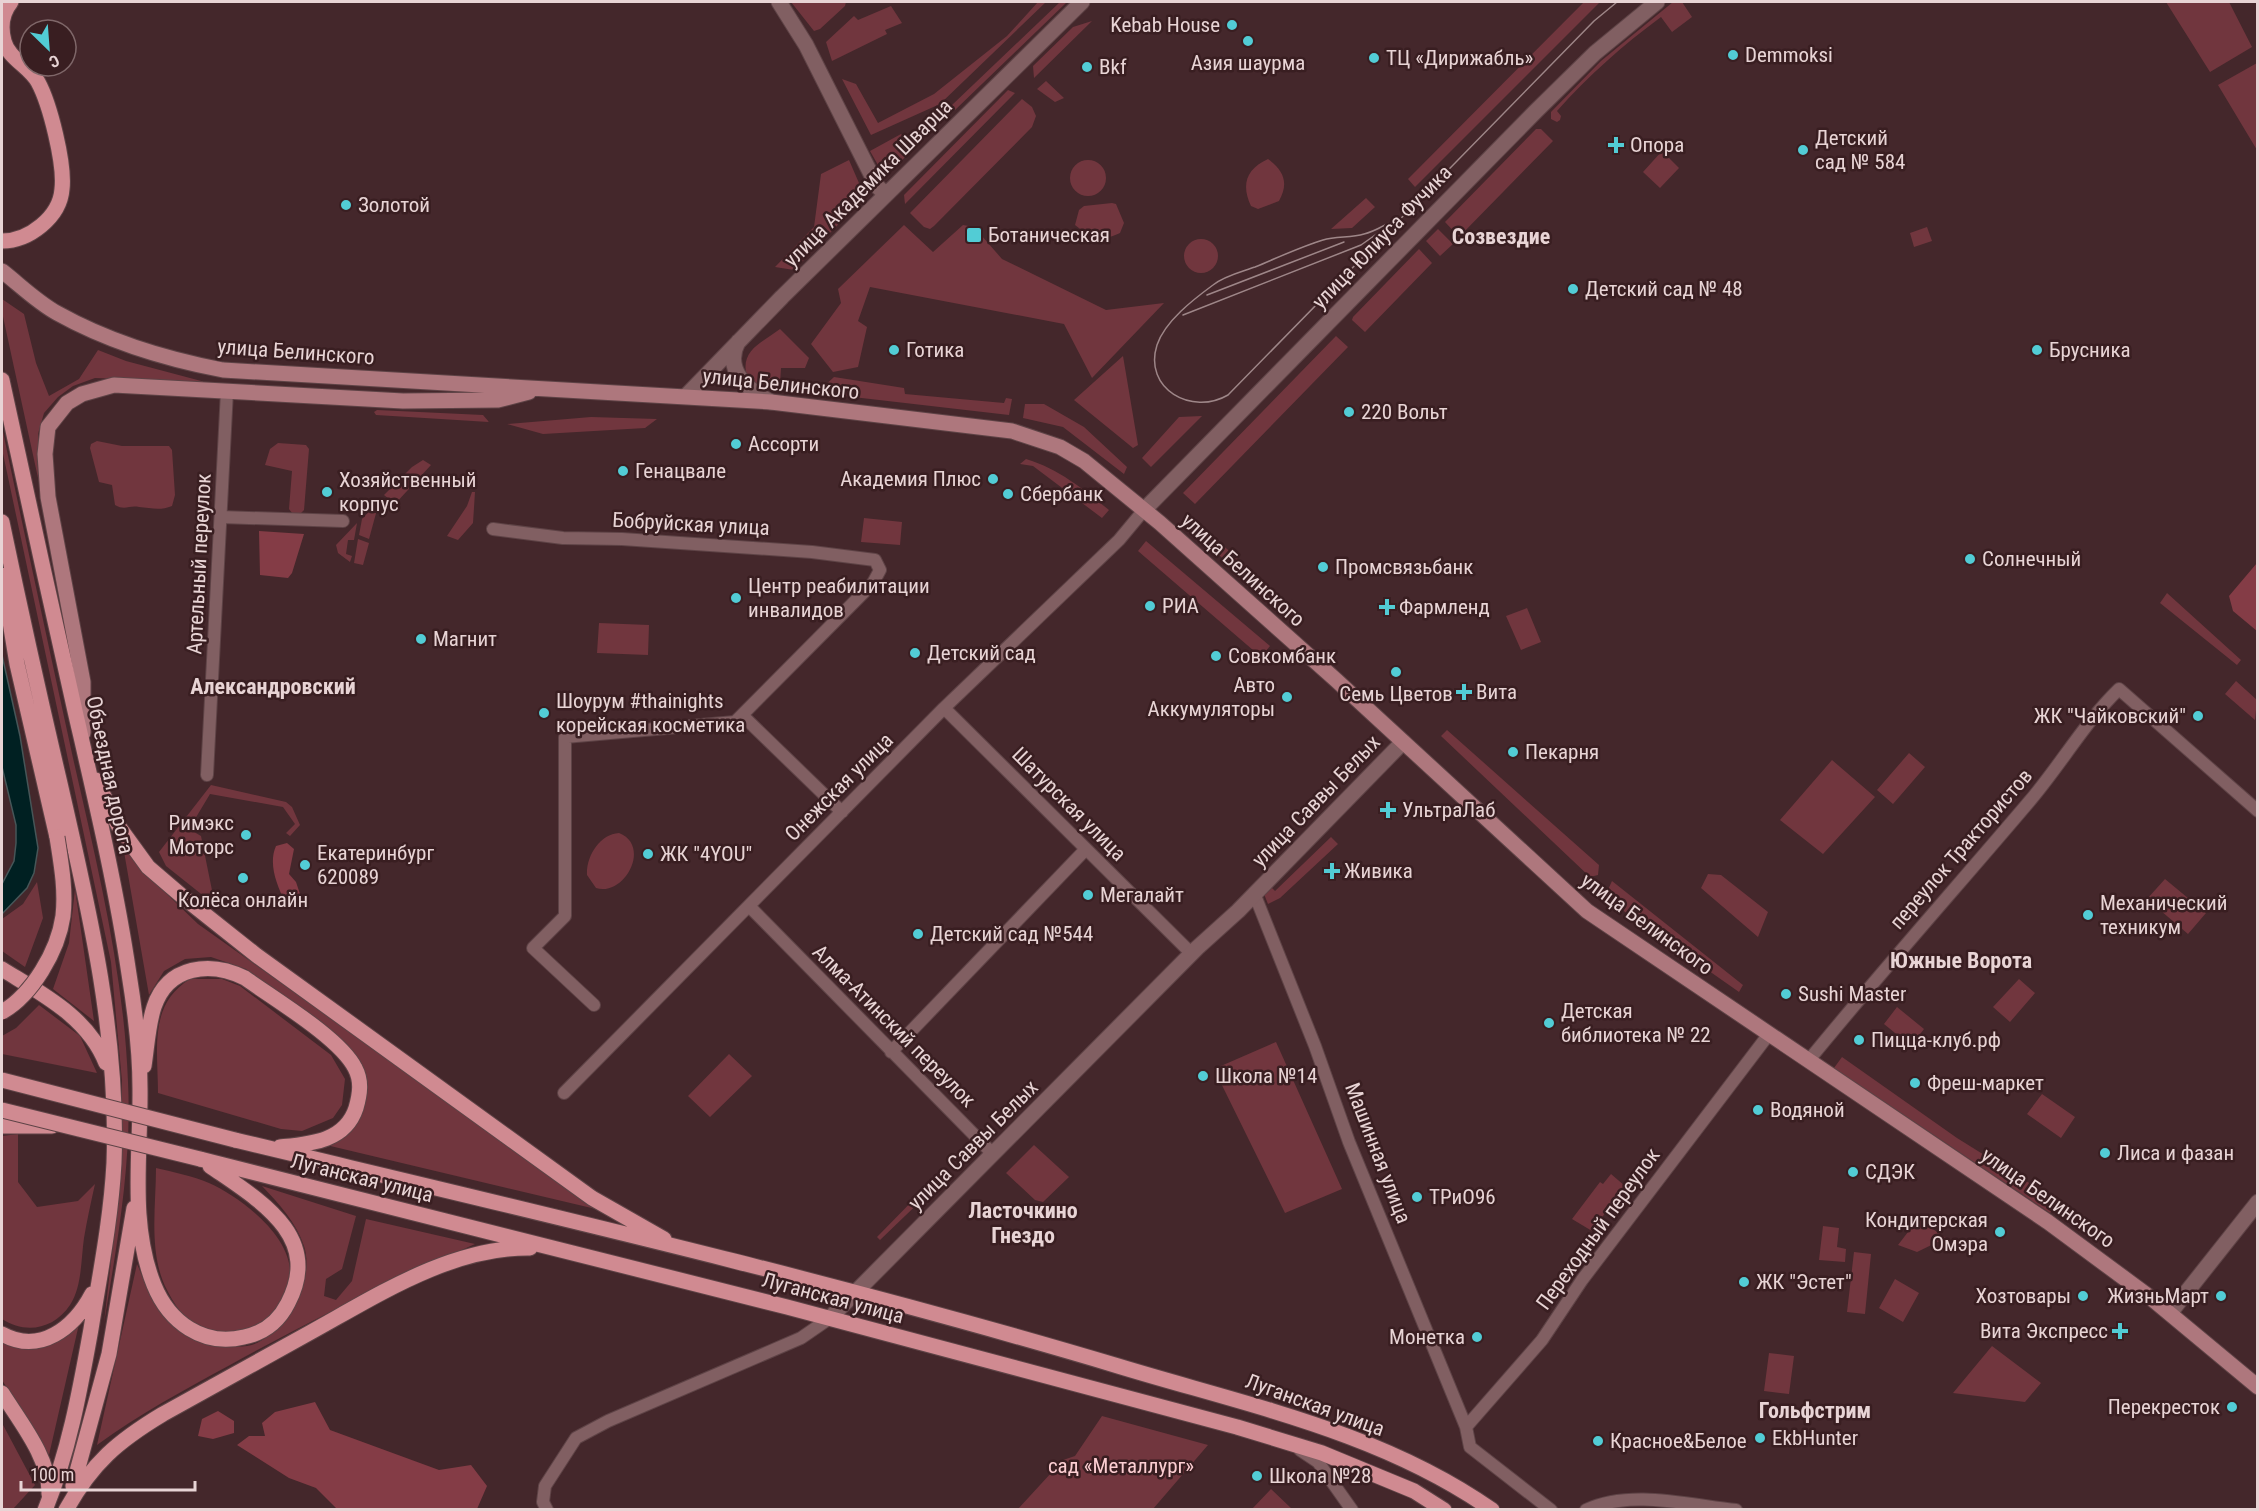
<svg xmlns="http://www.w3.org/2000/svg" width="2259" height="1511" viewBox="0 0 2259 1511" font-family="'Roboto Condensed',sans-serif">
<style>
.green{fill:#71363e}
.forest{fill:#843c46}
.water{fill:#002022;stroke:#465658;stroke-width:1.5}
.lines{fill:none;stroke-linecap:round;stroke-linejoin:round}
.minor-casing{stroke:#5e4346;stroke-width:14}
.tertiary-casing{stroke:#5e4346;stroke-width:17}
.secondary-casing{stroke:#5e4346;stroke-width:17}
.primary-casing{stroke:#5e4346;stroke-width:17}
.minor{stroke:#815f62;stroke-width:12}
.tertiary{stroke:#815f62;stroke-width:15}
.secondary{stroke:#ae777d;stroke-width:15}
.primary{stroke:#d08a91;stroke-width:15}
.tram{stroke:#9e8688;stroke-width:1.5}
.primary-bridge-casing{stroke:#5e4346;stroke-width:17;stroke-linecap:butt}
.primary-bridge{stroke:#d08a91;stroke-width:15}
.poi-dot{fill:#52ccd5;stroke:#391e21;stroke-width:2}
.labels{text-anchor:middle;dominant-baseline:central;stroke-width:5;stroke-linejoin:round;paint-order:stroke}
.poi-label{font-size:21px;fill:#e8d4d5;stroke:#391e21;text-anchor:start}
.street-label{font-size:21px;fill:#e8d4d5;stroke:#391e21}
.park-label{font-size:21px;fill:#fcced2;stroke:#391e21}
.neighbourhood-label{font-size:22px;font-weight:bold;fill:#e8d4d5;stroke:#391e21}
</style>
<rect width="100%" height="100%" fill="#44272b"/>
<path class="green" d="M791,2H846L845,6L820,29L814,31Z
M1038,2H1046L940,104L871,135L842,79L856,84L878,123L934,94L1007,36Z
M1060,2H1067L955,110L952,105Z
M1584,2H1600L1415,187L1408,179Z
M1673,2H1682L1692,17L1672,32L1661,17C1623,45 1588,76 1557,111L1561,116L1560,120L1557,122L1551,119V112L1601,61Z
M2166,2H2229L2252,47L2210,72Z
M891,6L902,23L885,30L887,34L832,61L826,42L854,16L858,20Z
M1092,21L1034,78L1033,66L1073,27Z
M2257,63L2258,150H2257L2218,85Z
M1046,81L1064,98L1055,102L1037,89Z
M1008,90L1015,93L905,204L904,195Z
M1022,99L1032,107L1036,116L1032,127L934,226L930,229L924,227L910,213Z
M1536,129H1541L1553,141L1459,237L1445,222Z
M901,134L915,146C906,156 894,174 878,165L870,151Z
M1662,151L1679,168L1660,188L1643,172Z
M1268,159C1284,171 1289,183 1279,201L1258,209L1251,206C1241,185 1246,169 1268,159Z
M849,160L862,190L861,201L794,270L775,267L814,227L821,174Z
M1070 178a18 18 0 1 1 36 0a18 18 0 1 1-36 0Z
M1366,198L1375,207L1352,228L1331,229Z
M1112,203L1116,204L1124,223L1120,233C1096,243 1095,241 1075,225L1079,210L1084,206Z
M904,225L933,252L963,225L974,227L1002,259L1106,310L1164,303L1092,378L1064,324L870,287L858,321L867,327L858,367L833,372L811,344L841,303L838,289Z
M1927,227L1932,241L1914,247L1910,233Z
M1438,229L1453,244L1440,256L1426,241Z
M1184 256a17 17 0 1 1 34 0a17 17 0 1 1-34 0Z
M1419,249L1432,263L1365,332L1352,320L1353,317Z
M2,299L24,314L36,363L49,396L79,379L98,350L126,361L205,382L95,378L73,386L58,397L44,413L38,434L43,501L2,312Z
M780,329L809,358L805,368H781L780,384L822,388L834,377L904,388L905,394L1004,403L1006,398L1012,399L1009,415L758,386L748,380C738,351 760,344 780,329Z
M1336,336L1348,347L1195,504L1183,493Z
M1123,356L1138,445L1133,448L1074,400Z
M1025,404H1044L1084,427L1127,467L1124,474L1063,427L1023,418Z
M377,410L483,415L489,422L376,415L374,412Z
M1202,416L1151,467L1142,458L1179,417Z
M591,417L657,419L645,428L543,434L507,424Z
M2,427C25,537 49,648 73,758C97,864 124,973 128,1082C132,1163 117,1244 104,1323L122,1164V1081L111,962L2,449Z
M97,441L122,446H169L172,450L175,495L172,506C160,511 151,508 139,507C129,505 125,511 115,505L112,485L99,482L90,448L91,444Z
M278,443L306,445L309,449L304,510L301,513H292L289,509L292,471L265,465L270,449Z
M1026,459C1059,469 1083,489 1109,510L1102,518L1033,466L1020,464Z
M423,460L431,465L395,504L384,495L412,467Z
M472,492H475L473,523L458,540L447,536L467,506Z
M375,505L378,506L369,539L359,535L362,519Z
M1191,517L1290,605L1283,612L1184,524Z
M864,518L902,522L900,545L861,542Z
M357,523L354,540H348L346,554L352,556L350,562L338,553L336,545Z
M358,539L369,543L363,565L354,563Z
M1146,541L1270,646L1261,657L1138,551Z
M2167,593L2241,660L2237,665L2160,603Z
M1527,608L1541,642L1521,650L1506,616Z
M599,623L649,625L648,655L597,653Z
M2236,681L2257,700L2255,720L2225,694Z
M1447,730L1599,865L1598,875L1590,877L1441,736Z
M1909,753L1925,767L1893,804L1877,790Z
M1832,760L1875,797L1823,854L1780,820Z
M211,785L286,802L292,807L300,825L290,836L286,833L295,824L283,807L210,794L189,829L201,836L215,905L166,866L159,852Z
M619,833C652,846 624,897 596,888L587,875C586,856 600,834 619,833Z
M1331,837L1338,844L1280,898L1268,904L1264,894L1271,887L1275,891Z
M123,846L146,874L198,924L600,1210L322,1144L345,1131L360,1064L351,1049L246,969L211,957L185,959L164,971L149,995Z
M1708,874L1721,875L1768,912L1758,937L1701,888Z
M2165,879L2206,913L2188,934L2147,899Z
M1612,881L1743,985L1739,992L1625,912L1606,894Z
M37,882L43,918L25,967L2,951V919L23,904Z
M75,889L94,1021L53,989L69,943Z
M190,979H222L240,986L331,1055L345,1079L342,1105L333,1118L302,1131L281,1129L158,1093C158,1049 148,1005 190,979Z
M2019,979L2035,993L2010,1022L1993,1007Z
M39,1005L80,1036L97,1073L2,1054V1036L16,1028Z
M1897,1007L1924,1029L1911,1046L1884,1024Z
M1276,1042L1342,1189L1285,1213L1214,1069Z
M729,1054L752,1076L710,1117L688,1096Z
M1842,1057L1957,1138L2058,1201L2050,1213L1834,1068Z
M2042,1094L2075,1117L2061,1138L2027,1114Z
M18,1134V1182L37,1207L78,1201L95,1184C91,1202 87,1220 84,1238C81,1259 82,1287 70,1305C53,1330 25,1334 2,1319V1136Z
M1034,1145L1069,1177L1043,1202L1035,1200L1006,1173Z
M156,1168C173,1172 193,1176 209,1183C242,1198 295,1238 290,1279C285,1315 242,1343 207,1331C188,1325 175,1306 167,1290C148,1254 156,1206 156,1168Z
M1611,1174L1625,1186L1592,1231L1572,1219L1600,1182L1603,1184Z
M262,1186L356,1216L342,1269L326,1279L324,1296L336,1300L352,1281L366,1219L475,1244C390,1282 311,1320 230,1365C184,1390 139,1414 97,1445L137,1264C145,1282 152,1302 164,1317C181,1338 232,1354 257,1343C288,1328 315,1280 304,1246C296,1222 279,1204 262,1186Z
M925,1188L931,1191L880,1240L877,1237Z
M1918,1219L1946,1238L1917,1252L1898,1245Z
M1823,1226L1839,1228L1837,1247L1846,1249L1845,1262L1819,1260Z
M1854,1252L1871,1254L1865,1314L1847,1312Z
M1895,1279L1919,1293L1903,1322L1879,1308Z
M79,1324L49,1455L2,1380V1341C34,1356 52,1342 79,1324Z
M1992,1346L2041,1383L2025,1402L1953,1393Z
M1769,1353L1794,1356L1789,1394L1764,1391Z
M1102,1416L1208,1445L1153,1509H1018L1063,1460L1075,1456Z
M2,1423L35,1485L13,1509H2Z
M1271,1489L1292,1509H1252Z"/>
<path class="forest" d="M259,531L304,534L292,573L288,578L260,575Z
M2257,563V631L2233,611L2229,596Z
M287,843L294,849L289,874L296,882L300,894L289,902H285C277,885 268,864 276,846Z
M315,1402L330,1430L439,1470L471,1465L487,1486L477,1509L336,1508L316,1488L289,1478L237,1445L249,1436H265L262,1423L275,1412Z
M218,1411L234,1421V1433L213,1439L198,1436L202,1419Z"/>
<path class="water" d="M2,655L20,736L38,848L34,873L27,888L2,914V884L14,861L16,843V825L2,767Z"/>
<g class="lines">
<defs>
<path id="minor" d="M221,517L343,521
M493,529L563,538L622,539L812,552L875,560L880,570L873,583L742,715
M944,708L1192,954
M207,775L227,391
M1254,893L1315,1046L1349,1142L1466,1427L1470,1447L1551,1510
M749,906L993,1154
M594,1005L533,948L565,916V737L735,722L742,715L842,812
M891,1052L1086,849
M1809,1060C1880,973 1955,889 2028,803C2060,766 2084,723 2119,689L2258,811
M564,1093L944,708L1119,540L1144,510
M1466,1427L1542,1340L1582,1280L1769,1034
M1300,1450L1318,1462L1352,1510
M547,1510L543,1502L545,1486L576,1438L608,1421L801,1338L830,1318
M1586,1510C1630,1489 1689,1505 1736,1510"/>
<path id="tertiary" d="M779,2L806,45L877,186L885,194
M738,342C723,370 748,390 771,402
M686,396L782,297L1082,2
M1144,510L1536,111L1595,53L1657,2
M2170,1313L2258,1202
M830,1318L1197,948L1238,911L1403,742"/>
<path id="secondary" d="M2,271C20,285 37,302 57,313C109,342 165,359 223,370L771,402L1012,431L1060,447L1084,461L1160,523L1336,680L1587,911L2048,1222L2151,1298L2258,1387
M83,733V682L48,497L45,454L48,427L67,403L82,394L114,385L403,401L498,400L529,392"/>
<path id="primary" d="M2,241C29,241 60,217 62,189C65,164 50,104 38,82C30,67 8,58 4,41C0,26 2,13 11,2
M2,380C26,490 50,601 75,711C95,798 116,886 129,974C135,1011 140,1051 140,1088C141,1153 129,1223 154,1285C169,1322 203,1347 244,1337C264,1333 279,1321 288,1303C323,1236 259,1200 210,1166
M2,522C20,608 39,694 59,779C88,905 119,1033 114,1163C111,1219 100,1274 91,1329C80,1390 69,1452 45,1510
M6,575V598L17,664L57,837
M96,780L119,827L148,867L183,897L256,955L592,1198L664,1239
M2,969C42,994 88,1017 106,1063
M144,1066C147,1047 148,1025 154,1007C168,965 211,961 245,978C274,999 340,1038 355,1068C362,1081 360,1094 356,1108C345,1142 309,1144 280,1147
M2,1126H52
M235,1140C531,1211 827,1279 1118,1366C1246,1405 1381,1432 1492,1510
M200,1159L787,1307L1237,1427L1322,1453L1414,1491L1444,1510
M2,1334C40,1355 74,1328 92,1294
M2,1393C20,1422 50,1458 49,1494
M73,1486L109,1354L134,1208
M66,1510C92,1463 118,1441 163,1414C212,1387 262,1359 311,1332C378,1295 451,1247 530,1248"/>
</defs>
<use href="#minor" class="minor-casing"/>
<use href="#tertiary" class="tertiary-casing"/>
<use href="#secondary" class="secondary-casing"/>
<use href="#primary" class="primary-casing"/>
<use href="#minor" class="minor"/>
<use href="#tertiary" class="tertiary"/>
<use href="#secondary" class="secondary"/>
<use href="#primary" class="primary"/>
<path class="tram" d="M1389,223C1381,227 1373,232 1364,234C1351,238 1336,236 1323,240C1300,247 1277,258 1255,267C1241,272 1224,276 1213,285C1194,299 1165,321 1157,345C1143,389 1192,416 1228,395L1594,21L1617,2
M1207,295L1344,242
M1183,315L1361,245L1378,233"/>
<defs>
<path id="primary-bridge" d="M2,1012C32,995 58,951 63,916C66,889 61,863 57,837
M2,1080L235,1140
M2,1110L200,1159"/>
</defs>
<use href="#primary-bridge" class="primary-bridge-casing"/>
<use href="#primary-bridge" class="primary-bridge"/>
</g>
<g class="poi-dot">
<circle cx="1232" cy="25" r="6"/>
<circle cx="1248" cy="41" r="6"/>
<circle cx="1733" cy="55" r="6"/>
<circle cx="1374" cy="58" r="6"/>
<circle cx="1087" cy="67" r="6"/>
<path d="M1613 136h6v6h6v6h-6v6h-6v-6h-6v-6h6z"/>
<circle cx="1803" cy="150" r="6"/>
<circle cx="346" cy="205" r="6"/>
<rect x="966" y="227" width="16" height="16" rx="3"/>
<circle cx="1573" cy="289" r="6"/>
<circle cx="894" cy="350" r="6"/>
<circle cx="2037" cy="350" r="6"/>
<circle cx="1349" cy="412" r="6"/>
<circle cx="736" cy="444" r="6"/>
<circle cx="623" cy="471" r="6"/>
<circle cx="993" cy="479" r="6"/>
<circle cx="327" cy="492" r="6"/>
<circle cx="1008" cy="494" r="6"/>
<circle cx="1970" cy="559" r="6"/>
<circle cx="1323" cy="567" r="6"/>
<circle cx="736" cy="598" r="6"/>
<circle cx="1150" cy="606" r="6"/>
<path d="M1384 598h6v6h6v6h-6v6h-6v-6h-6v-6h6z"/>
<circle cx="421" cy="639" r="6"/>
<circle cx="915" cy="653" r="6"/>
<circle cx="1216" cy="656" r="6"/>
<circle cx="1396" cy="672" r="6"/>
<path d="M1461 683h6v6h6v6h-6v6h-6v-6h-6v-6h6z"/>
<circle cx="1287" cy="697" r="6"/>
<circle cx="544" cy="713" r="6"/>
<circle cx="2198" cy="716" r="6"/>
<circle cx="1513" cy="752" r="6"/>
<path d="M1385 801h6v6h6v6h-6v6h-6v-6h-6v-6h6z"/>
<circle cx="246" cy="835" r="6"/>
<circle cx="648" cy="854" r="6"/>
<circle cx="305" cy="865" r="6"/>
<path d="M1329 862h6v6h6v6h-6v6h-6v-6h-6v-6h6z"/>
<circle cx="243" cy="878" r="6"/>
<circle cx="1088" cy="895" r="6"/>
<circle cx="2088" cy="915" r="6"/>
<circle cx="918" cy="934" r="6"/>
<circle cx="1786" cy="994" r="6"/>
<circle cx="1549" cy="1023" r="6"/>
<circle cx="1859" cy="1040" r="6"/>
<circle cx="1203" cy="1076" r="6"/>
<circle cx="1915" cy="1083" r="6"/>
<circle cx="1758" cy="1110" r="6"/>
<circle cx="2105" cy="1153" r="6"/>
<circle cx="1853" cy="1172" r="6"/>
<circle cx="1417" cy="1197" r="6"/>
<circle cx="2000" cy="1232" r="6"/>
<circle cx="1744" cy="1282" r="6"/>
<circle cx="2083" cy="1296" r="6"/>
<circle cx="2221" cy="1296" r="6"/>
<path d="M2117 1322h6v6h6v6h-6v6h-6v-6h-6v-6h6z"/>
<circle cx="1477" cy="1337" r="6"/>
<circle cx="2232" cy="1407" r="6"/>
<circle cx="1760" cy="1438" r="6"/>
<circle cx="1598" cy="1441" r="6"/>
<circle cx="1257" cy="1476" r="6"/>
</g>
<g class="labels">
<g class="poi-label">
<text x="1220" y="25" text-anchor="end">Kebab House</text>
<text x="1745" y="55">Demmoksi</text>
<text x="1386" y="58">ТЦ «Дирижабль»</text>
<text x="1248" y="63" text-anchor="middle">Азия шаурма</text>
<text x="1099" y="67">Bkf</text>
<text x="1815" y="138">Детский<tspan x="1815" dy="24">сад № 584</tspan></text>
<text x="1630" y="145">Опора</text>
<text x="358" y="205">Золотой</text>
<text x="988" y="235">Ботаническая</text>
<text x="1585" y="289">Детский сад № 48</text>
<text x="906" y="350">Готика</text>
<text x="2049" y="350">Брусника</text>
<text x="1361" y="412">220 Вольт</text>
<text x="748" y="444">Ассорти</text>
<text x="635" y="471">Генацвале</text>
<text x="981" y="479" text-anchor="end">Академия Плюс</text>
<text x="339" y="480">Хозяйственный<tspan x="339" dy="24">корпус</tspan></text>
<text x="1020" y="494">Сбербанк</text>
<text x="1982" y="559">Солнечный</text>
<text x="1335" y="567">Промсвязьбанк</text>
<text x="748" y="586">Центр реабилитации<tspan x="748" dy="24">инвалидов</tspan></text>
<text x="1162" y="606">РИА</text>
<text x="1399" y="607">Фармленд</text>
<text x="433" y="639">Магнит</text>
<text x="927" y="653">Детский сад</text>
<text x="1228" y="656">Совкомбанк</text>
<text x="1275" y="685" text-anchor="end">Авто<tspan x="1275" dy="24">Аккумуляторы</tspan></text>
<text x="1476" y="692">Вита</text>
<text x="1396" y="694" text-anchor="middle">Семь Цветов</text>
<text x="556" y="701">Шоурум #thainights<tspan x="556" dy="24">корейская косметика</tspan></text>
<text x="2186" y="716" text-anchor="end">ЖК "Чайковский"</text>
<text x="1525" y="752">Пекарня</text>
<text x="1402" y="810">УльтраЛаб</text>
<text x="234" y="823" text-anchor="end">Римэкс<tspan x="234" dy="24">Моторс</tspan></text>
<text x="317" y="853">Екатеринбург<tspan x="317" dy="24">620089</tspan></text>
<text x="660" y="854">ЖК "4YOU"</text>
<text x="1344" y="871">Живика</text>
<text x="1100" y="895">Мегалайт</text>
<text x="243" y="900" text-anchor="middle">Колёса онлайн</text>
<text x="2100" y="903">Механический<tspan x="2100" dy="24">техникум</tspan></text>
<text x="930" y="934">Детский сад №544</text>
<text x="1798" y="994">Sushi Master</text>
<text x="1561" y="1011">Детская<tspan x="1561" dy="24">библиотека № 22</tspan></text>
<text x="1871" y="1040">Пицца-клуб.рф</text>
<text x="1215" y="1076">Школа №14</text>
<text x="1927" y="1083">Фреш-маркет</text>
<text x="1770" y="1110">Водяной</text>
<text x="2117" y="1153">Лиса и фазан</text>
<text x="1865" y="1172">СДЭК</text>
<text x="1429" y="1197">ТРиО96</text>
<text x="1988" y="1220" text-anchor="end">Кондитерская<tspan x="1988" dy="24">Омэра</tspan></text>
<text x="1756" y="1282">ЖК "Эстет"</text>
<text x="2071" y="1296" text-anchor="end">Хозтовары</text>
<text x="2209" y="1296" text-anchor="end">ЖизньМарт</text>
<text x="2108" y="1331" text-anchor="end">Вита Экспресс</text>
<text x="1465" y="1337" text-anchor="end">Монетка</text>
<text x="2220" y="1407" text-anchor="end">Перекресток</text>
<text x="1772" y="1438">EkbHunter</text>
<text x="1610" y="1441">Красное&amp;Белое</text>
<text x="1269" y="1476">Школа №28</text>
</g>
<g class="street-label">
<text transform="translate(868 183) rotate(-45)">улица Академика Шварца</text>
<text transform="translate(1382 237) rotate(-46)">улица Юлиуса Фучика</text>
<text transform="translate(296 352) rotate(4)">улица Белинского</text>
<text transform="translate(781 384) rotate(6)">улица Белинского</text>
<text transform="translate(691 524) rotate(3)">Бобруйская улица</text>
<text transform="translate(199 564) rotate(-87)">Артельный переулок</text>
<text transform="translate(1243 570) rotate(42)">улица Белинского</text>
<text transform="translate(110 775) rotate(78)">Объездная дорога</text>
<text transform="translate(839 787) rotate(-45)">Онежская улица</text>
<text transform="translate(1316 801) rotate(-46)">улица Саввы Белых</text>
<text transform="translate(1069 804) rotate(45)">Шатурская улица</text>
<text transform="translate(1961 849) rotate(-49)">переулок Трактористов</text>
<text transform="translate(1647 924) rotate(36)">улица Белинского</text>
<text transform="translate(894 1026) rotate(45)">Алма-Атинский переулок</text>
<text transform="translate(973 1145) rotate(-45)">улица Саввы Белых</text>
<text transform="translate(1378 1153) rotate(69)">Машинная улица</text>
<text transform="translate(362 1178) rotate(14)">Луганская улица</text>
<text transform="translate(2048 1198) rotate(35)">улица Белинского</text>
<text transform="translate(1598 1229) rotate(-54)">Переходный переулок</text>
<text transform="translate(833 1298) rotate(15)">Луганская улица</text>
<text transform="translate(1315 1405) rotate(20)">Луганская улица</text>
</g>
<g class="park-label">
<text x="1121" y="1466">сад «Металлург»</text>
</g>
<g class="neighbourhood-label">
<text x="1501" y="236">Созвездие</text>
<text x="273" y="686">Александровский</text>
<text x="1961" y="960">Южные Ворота</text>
<text x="1023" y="1210">Ласточкино<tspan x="1023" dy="25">Гнездо</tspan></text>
<text x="1815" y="1410">Гольфстрим</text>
</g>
</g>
<rect width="2259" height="1511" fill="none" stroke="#e8d4d5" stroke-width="6"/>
<g transform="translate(48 48) rotate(155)"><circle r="28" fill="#391e21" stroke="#7f6769" stroke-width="1.5"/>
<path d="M0-4.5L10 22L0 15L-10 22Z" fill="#52ccd5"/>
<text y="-9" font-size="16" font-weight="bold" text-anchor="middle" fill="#e8d4d5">С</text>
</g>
<path d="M21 1481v9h174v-9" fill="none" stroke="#e8d4d5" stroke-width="3"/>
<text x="30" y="1481" font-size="18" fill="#e8d4d5" stroke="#391e21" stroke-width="4.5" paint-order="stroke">100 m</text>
</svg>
